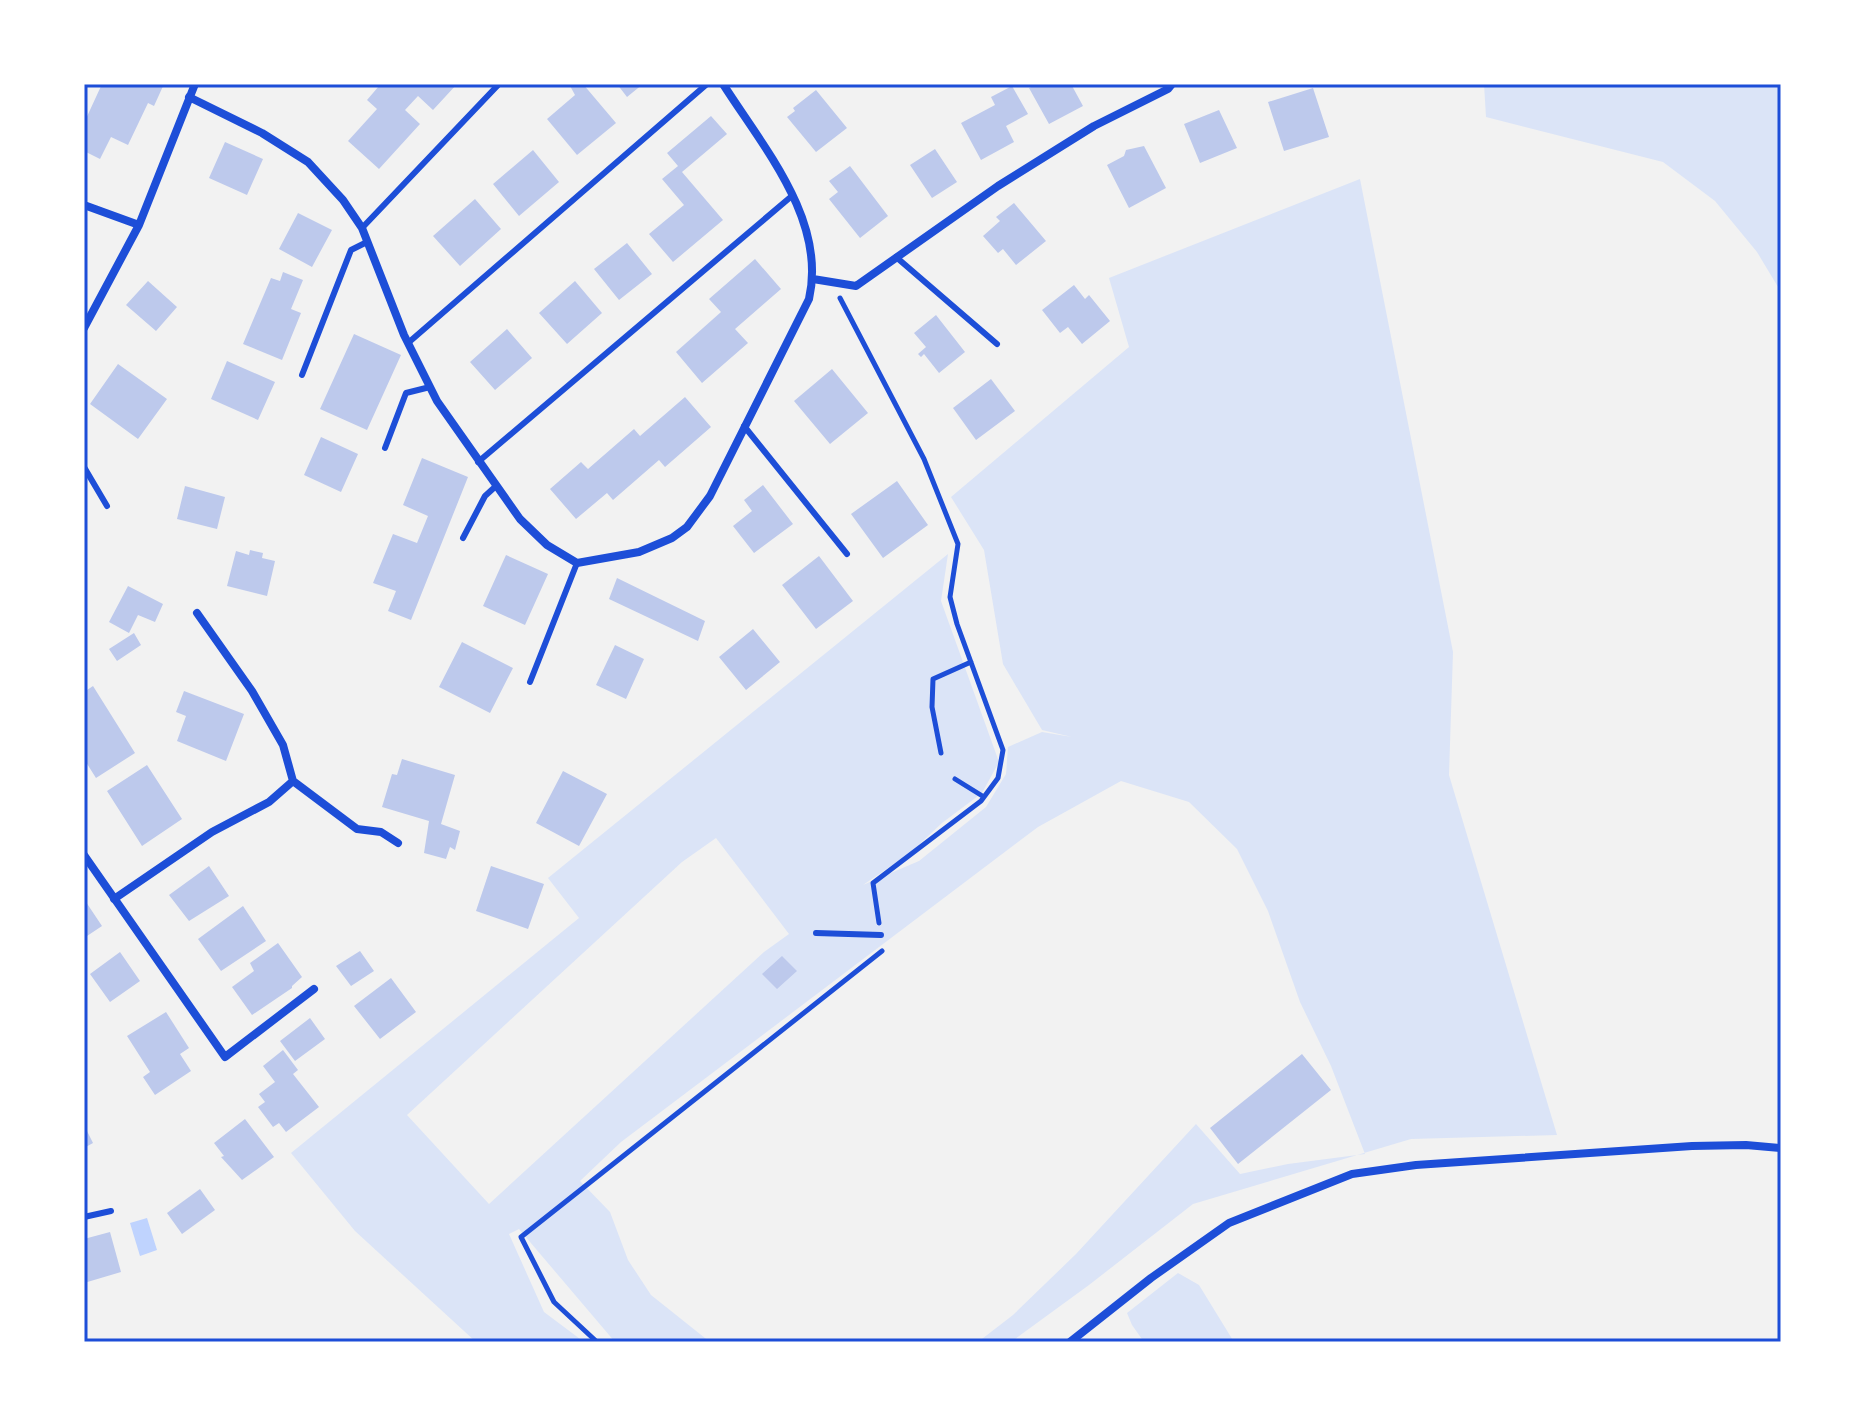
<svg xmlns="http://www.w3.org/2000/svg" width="1865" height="1426" viewBox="0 0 1865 1426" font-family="Karla,sans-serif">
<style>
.green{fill:#dbe4f7;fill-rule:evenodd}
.water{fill:#bfd3fe}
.building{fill:#bdc9ec}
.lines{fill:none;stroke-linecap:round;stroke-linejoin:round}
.path{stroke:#1d4ed8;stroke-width:5}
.service{stroke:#1d4ed8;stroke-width:6}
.minor{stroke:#1d4ed8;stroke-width:8}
.neatline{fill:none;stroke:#1d4ed8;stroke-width:3}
</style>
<rect width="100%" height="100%" fill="#f2f2f2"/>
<path class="green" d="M1484,84H1781V292L1757,252L1715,201L1663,162L1486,117Z
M1360,179L1453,652L1449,775L1557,1135L1411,1139L1193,1204L1089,1285L1011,1342H978L1013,1315L1076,1254L1196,1124L1240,1174L1288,1164L1365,1154L1331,1066L1300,1002L1268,911L1237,849L1189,802L1121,781L1038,827L621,1142L580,1181L610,1212L628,1260L651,1295L710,1342H615L519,1229L509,1234L544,1312L584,1342H476L355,1231L291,1153L579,918L548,878L948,554L941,601L999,762L982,793L942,823L910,853L863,885L919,861L986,807L1006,774L1008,747L1042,732L1072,737L1042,730L1003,664L984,550L951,497L1129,347L1109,278ZM716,838L789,934L764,952L489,1204L407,1115L682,862Z
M1178,1273L1199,1285L1234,1342H1144L1132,1325L1127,1313Z"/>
<path class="water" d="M147,1218L157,1250L140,1256L130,1223Z"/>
<path class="building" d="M102,84H164L154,106L148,103L128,145L111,137L100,159L84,151V123Z
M377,84H457L433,110L418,96L405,110L420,124L379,169L348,141L377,109L367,100L379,86Z
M569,84H583L616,123L577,155L547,119L575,95Z
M617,84H643L627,97Z
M1037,84H1071L1083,106L1049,124L1029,88Z
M1012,86L1028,114L1006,126L1014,142L981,160L961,123L995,105L991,97Z
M1313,88L1329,137L1284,151L1268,102Z
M816,90L847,128L816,152L787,117L795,111L793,108Z
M1219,110L1237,148L1200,163L1184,124Z
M711,116L727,134L682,172L723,220L673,262L649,234L684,205L662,179L678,166L667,153Z
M225,142L263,159L247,195L209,178Z
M1144,146L1166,188L1129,208L1107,165L1124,156L1126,150Z
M935,149L957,182L932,198L910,165Z
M533,150L559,182L519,216L493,184Z
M850,166L888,216L860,238L829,199L838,192L829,181Z
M475,199L501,229L460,266L433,236Z
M1014,203L1046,241L1016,265L1003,249L998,253L983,236L1000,221L996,217Z
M298,213L332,230L312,267L279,249Z
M627,243L652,274L619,300L594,269Z
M755,259L781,289L735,329L748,343L702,383L676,352L721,312L709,299Z
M283,272L303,280L291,309L301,313L282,360L243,344L271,278L280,281Z
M148,281L177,307L156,331L126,305Z
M575,281L602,313L567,344L539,313Z
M1074,285L1085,299L1089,295L1110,321L1082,344L1068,327L1060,333L1042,310Z
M936,315L965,352L939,373L924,354L921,357L918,354L926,347L914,333Z
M507,329L532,358L495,390L470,362Z
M354,334L401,355L367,430L320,409Z
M227,361L275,382L258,420L211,399Z
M118,364L167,399L138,439L90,404Z
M832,369L868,413L830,444L794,401Z
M991,379L1015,411L976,440L953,408Z
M685,397L711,427L665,467L659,460L613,500L607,493L576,519L550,489L581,462L588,469L634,429L640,436Z
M321,437L358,454L341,492L304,475Z
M422,458L468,477L411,620L388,611L396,591L373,583L393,534L417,543L428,516L403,505Z
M897,481L928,525L883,558L851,514Z
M763,485L793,524L754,553L733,526L752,511L744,500Z
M185,486L225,497L217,529L177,519Z
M250,550L263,553L262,558L275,561L267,596L227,586L236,551L249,555Z
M506,555L548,574L525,625L483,606Z
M819,556L853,601L816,629L782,585Z
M617,578L705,621L698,641L609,599Z
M128,586L163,604L155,622L138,615L129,633L109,622Z
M753,629L780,662L746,690L719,657Z
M134,633L141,645L117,661L109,649Z
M462,642L513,668L490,713L439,687Z
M615,645L644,659L626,699L596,685Z
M93,686L135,753L96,778L84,759V692Z
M184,691L244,714L226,761L177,741L186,716L176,712Z
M402,759L455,775L441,824L460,831L455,850L450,847L446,859L424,853L429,821L382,807L392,774L397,775Z
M147,765L182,819L142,846L107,791Z
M563,771L607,794L579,846L536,823Z
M209,866L229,896L189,921L169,895Z
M491,866L544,884L528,929L476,911Z
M84,899L102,926L84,938Z
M243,906L266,941L221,971L198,939Z
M278,943L302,977L292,986V988L252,1015L232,987L254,971L250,963Z
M360,951L374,971L351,986L336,966Z
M120,952L140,981L110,1002L90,974Z
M782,956L797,971L777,989L762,974Z
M391,978L416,1012L380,1039L354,1006Z
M166,1012L189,1048L180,1054L191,1071L155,1095L143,1077L150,1072L127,1036Z
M310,1018L325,1039L295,1061L280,1041Z
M283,1050L298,1070L293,1074L319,1107L286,1132L279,1123L273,1127L258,1107L265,1102L259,1094L275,1082L263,1066Z
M1302,1054L1331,1090L1238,1164L1210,1128Z
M245,1119L274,1157L242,1180L221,1157L224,1156L214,1143Z
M84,1125L93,1143L84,1148Z
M200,1189L215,1210L182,1234L167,1213Z
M110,1232L121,1272L84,1283V1239Z"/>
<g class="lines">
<path class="path" d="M840,298L924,459L958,544L950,597L957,624L1003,750L998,778L981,801L873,883L879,923
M941,753L932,707L933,679L971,662
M955,779L984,797
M597,1342L554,1302L521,1237L882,951"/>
<path class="service" d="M362,228L499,84
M896,257L997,344
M408,343L707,84
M302,375L351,250L367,242
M744,426L847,554
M385,448L406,393L430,387
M478,462L793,195
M84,467L107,506
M463,538L485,496L496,486
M530,682L577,563
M816,933L881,935
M84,1217L111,1211"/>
<path class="minor" d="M189,97L262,133L308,162L343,200L362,228L404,335L437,401L520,519L547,545L577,563L639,552L672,538L687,527L710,496L809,299C827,220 763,147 723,84
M84,205L139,225
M813,279L856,286L998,186L1094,126L1168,89L1172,84
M84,328L139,225L195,84
M197,613L252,691L283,745L293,781
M84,855L225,1057L314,989
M114,899L212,832L269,802L293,781L357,829L381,832L398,843
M1070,1342L1151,1278L1229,1223L1352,1174L1416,1165L1692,1146L1746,1145L1781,1148"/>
</g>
<rect width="1865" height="1426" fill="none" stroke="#ffffff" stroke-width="172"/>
<rect x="86" y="86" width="1693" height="1254" class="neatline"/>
</svg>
